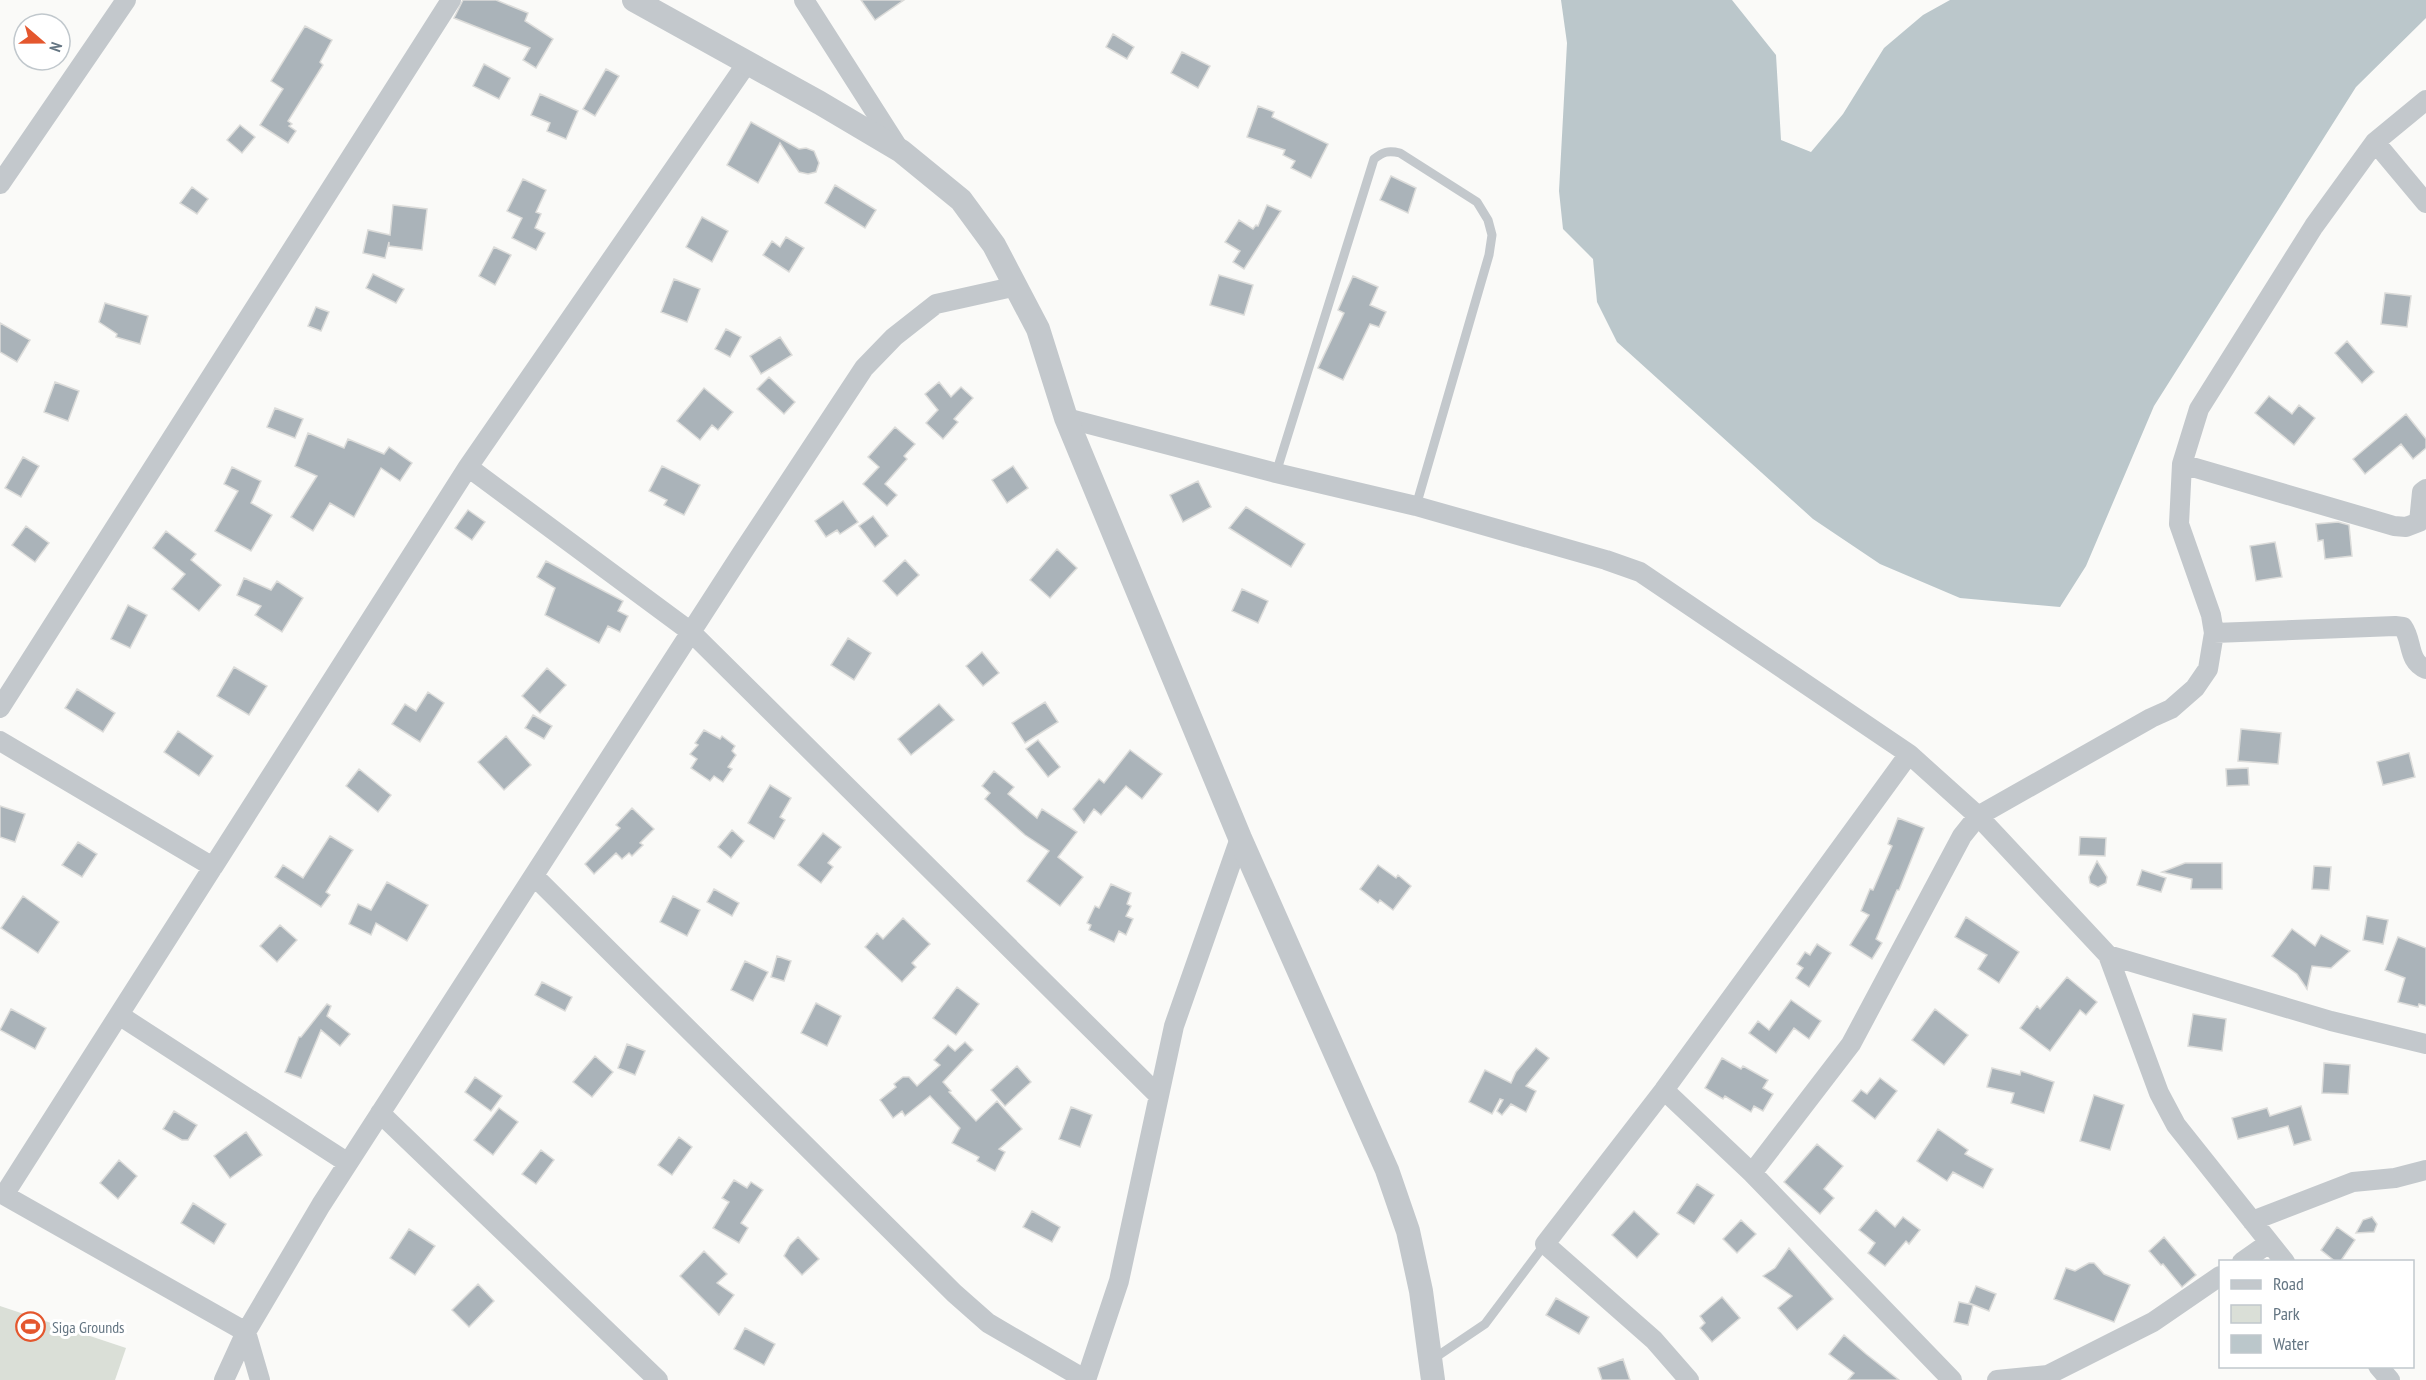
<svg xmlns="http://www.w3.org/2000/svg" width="2426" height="1380" viewBox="0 0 2426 1380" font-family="'PT Sans Narrow',sans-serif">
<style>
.green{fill:#dadfd7}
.water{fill:#bbc7cb}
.building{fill:#aab3b9;stroke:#dcdcda;stroke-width:1.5}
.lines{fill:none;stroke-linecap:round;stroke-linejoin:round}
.service{stroke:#c3c8cc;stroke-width:9}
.minor{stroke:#c3c8cc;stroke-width:20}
.tertiary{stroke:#c3c8cc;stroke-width:24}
.labels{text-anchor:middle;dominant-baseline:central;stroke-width:6;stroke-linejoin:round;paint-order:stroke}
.poi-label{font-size:16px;fill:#657683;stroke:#fff;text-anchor:start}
</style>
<rect width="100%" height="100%" fill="#fafaf8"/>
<path class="green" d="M0,1306L126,1348L115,1380H0Z"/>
<path class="water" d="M1561,0H1732L1776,55L1781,140L1811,152L1843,114L1884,48L1923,15L1950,0H2426V18L2356,87L2154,406L2086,566L2060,607L1960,598L1880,564L1813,519L1617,342L1597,302L1593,259L1563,229L1559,191L1567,43Z"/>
<path class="building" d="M463,0H496L528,13L525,21L553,39L536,68L523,60L530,48L454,18Z
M861,0H904L875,20Z
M305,26L332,40L320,62L323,65L288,121L292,124L289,126L296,131L288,143L260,125L283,89L271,81Z
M1113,34L1134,47L1127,59L1106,47Z
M1182,52L1210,66L1198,88L1171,73Z
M484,64L510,78L499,99L473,86Z
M606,69L619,76L595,116L583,109Z
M540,94L578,111L566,139L547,131L550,123L531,115Z
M1258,106L1274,112L1272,117L1328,144L1311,178L1291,168L1295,161L1283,155L1285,150L1247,137Z
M751,122L799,149L806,148L814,151L819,163L816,172L808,174L799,172L780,143L758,183L727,165Z
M240,125L255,137L242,153L227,140Z
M1391,176L1416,188L1408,213L1380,200Z
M523,179L546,190L536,212L541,214L535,228L545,233L536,250L512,238L522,218L507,211Z
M835,185L876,210L865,228L825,203Z
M192,187L208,199L197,214L180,203Z
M393,205L427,209L422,250L389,246V242L385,258L363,253L368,230L390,235Z
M1267,205L1281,211L1244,269L1233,262L1240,251L1225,242L1239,220L1253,229L1256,225L1258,226Z
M702,217L728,231L712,262L686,247Z
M786,237L804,248L789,272L763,255L772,241L780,247Z
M494,247L511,255L495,285L479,276Z
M373,274L404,289L396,303L366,288Z
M1219,275L1253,285L1244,315L1210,305Z
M1353,276L1378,287L1370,305L1386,312L1379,327L1370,324L1343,380L1318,368L1344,313L1338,310Z
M674,279L700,289L687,322L661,312Z
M2385,293L2411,296L2407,327L2381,324Z
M105,303L148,316L140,344L116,337L117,334L99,322Z
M316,307L329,312L321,331L308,326Z
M0,323L30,340L17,362L0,352Z
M726,329L741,337L730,357L715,349Z
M780,337L792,355L761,374L750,356Z
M2347,341L2374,372L2362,383L2335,353Z
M769,377L795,402L784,414L757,389Z
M55,382L79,391L68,421L44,412Z
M939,382L951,397L961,387L973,398L954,419L958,422L943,439L926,423L938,410L925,394Z
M704,388L733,412L718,430L712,425L700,440L677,421Z
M2269,396L2292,414L2299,405L2315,418L2294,445L2255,413Z
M275,408L303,419L295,438L267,427Z
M2406,414L2426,439V448L2413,459L2401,444L2365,474L2353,459Z
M895,427L915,444L904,456L907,459L885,484L897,495L887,506L863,484L879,467L868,457Z
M308,433L344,448L348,439L384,454L389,447L412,463L400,481L381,468L354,517L330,503L313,531L291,517L317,476L295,466Z
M23,457L39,466L21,497L5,488Z
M662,466L700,485L684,515L664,505L667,500L649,491Z
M1013,466L1028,488L1007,503L992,480Z
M232,467L261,481L251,503L272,515L251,551L215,531L238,491L224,484Z
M1198,481L1211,507L1183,522L1170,495Z
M843,501L858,522L840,534L837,530L826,537L815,521Z
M1246,507L1305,544L1291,567L1229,528Z
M468,510L485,522L472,540L455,528Z
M873,516L888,536L875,547L859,526Z
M2338,522L2349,525L2352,556L2325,559L2323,540L2318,541L2316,524Z
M26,526L49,543L35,562L12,545Z
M166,531L196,554L191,560L221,585L199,611L172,589L185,574L153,548Z
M2275,542L2282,577L2256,581L2250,546Z
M1057,549L1077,568L1050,598L1030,580Z
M905,560L919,575L897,596L883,581Z
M546,561L623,601L618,611L628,616L620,632L608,626L599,643L545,615L555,588L537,577Z
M244,578L271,590L277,581L303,598L282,632L255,615L261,606L237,595Z
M1242,589L1268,601L1258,623L1232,611Z
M128,605L147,615L130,648L111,639Z
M848,638L871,653L854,680L831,665Z
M982,652L999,673L983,686L966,666Z
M234,667L267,686L249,715L217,696Z
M547,668L566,685L540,713L522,696Z
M77,689L115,713L103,732L65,708Z
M428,692L444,703L420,742L392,724L405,704L416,711Z
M1045,702L1058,722L1025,743L1012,723Z
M939,704L954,720L911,755L898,739Z
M533,715L552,726L544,739L525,728Z
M2241,729L2281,733L2278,764L2238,761Z
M704,730L720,739L722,736L735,746L732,751L736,755L728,767L732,769L723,782L714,776L710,781L691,768L697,759L690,754L698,745L695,743Z
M178,731L213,756L199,776L164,752Z
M506,736L531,765L504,790L478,762Z
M1038,740L1060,767L1048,777L1026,749Z
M1130,750L1162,774L1142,799L1126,786L1101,815L1094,809L1084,823L1073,809L1099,779L1104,783Z
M2409,753L2415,777L2383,785L2377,762Z
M2248,768L2249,785L2227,786L2226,769Z
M359,769L391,795L378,812L346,786Z
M994,771L1014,787L1008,794L1037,818L1042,809L1077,832L1058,857L1083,877L1060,906L1027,881L1049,851L1025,835L985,799L990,793L982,786Z
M770,785L791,798L780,817L785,820L774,839L748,823Z
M0,806L25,814L15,842L0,837Z
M632,808L654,829L640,843L643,845L632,856L629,853L622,859L616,853L594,874L585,864L620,828L616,825Z
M1898,818L1924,828L1899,890H1897L1876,939L1882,943L1872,959L1850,945L1869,915L1861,911L1870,889L1873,890L1892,846L1888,844Z
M732,830L744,841L731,858L718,847Z
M823,833L841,847L828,863L833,867L821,883L798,865Z
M330,836L353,850L326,892L330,895L321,907L275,877L283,865L303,878Z
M2080,837L2106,838L2105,856L2079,855Z
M78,842L97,854L82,877L62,865Z
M2097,861L2107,877L2106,883L2098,887L2090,883L2089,877Z
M2185,863H2222V889H2191L2192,879L2162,872Z
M1378,865L1396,878L1398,875L1411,886L1393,910L1380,900L1378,903L1360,889Z
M2314,866L2331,867L2329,890L2312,889Z
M2142,870L2166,878L2161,892L2137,885Z
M387,882L428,905L407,941L376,923L371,935L349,924L358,904L371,910Z
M1111,884L1131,893L1127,904L1131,906L1126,916L1133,919L1126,935L1119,931L1114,942L1089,930L1091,925L1087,923L1095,906L1099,908Z
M714,889L739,903L732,916L707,902Z
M23,896L59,922L38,953L1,928Z
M673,896L700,910L687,936L660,922Z
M2367,916L2388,920L2383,944L2363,940Z
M1966,917L2019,952L1999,983L1978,969L1987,955L1955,937Z
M903,918L930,944L912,963L916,967L902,982L865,947L877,933L883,939Z
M280,925L297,940L277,962L260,946Z
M2292,929L2315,946L2321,935L2350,951L2331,968L2312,966L2307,989L2297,974L2272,956Z
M2398,937L2426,948V1006L2419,1004L2418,1007L2398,1002L2405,978L2385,970Z
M1817,944L1831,953L1809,987L1796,978L1803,968L1797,964L1805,952L1810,955Z
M777,956L791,961L784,981L771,977Z
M745,961L768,972L753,1001L731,990Z
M2067,977L2097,1002L2086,1015L2080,1010L2050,1051L2020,1028L2037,1006L2040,1009Z
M542,982L572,997L565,1011L535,995Z
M957,987L979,1004L956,1035L933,1018Z
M1791,1000L1821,1021L1809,1039L1794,1028L1776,1053L1749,1033L1758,1021L1769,1030Z
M816,1003L841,1016L827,1046L801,1033Z
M327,1004L331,1006L327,1016L350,1034L340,1046L321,1030L301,1078L285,1072L299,1037H301Z
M11,1009L46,1028L35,1049L0,1030Z
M1935,1009L1968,1035L1944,1065L1912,1040Z
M2193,1014L2226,1019L2222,1051L2188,1046Z
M965,1042L973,1050L943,1082L951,1091L949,1092L976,1121L997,1101L1022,1129L999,1149L1005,1152L995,1171L977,1161L979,1157L952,1143L960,1128L930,1096L905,1116L902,1111L893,1118L880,1100L896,1087L894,1084L903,1077H909L917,1086L940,1065L934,1060L948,1045L955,1051Z
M627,1044L645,1051L635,1075L618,1068Z
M1536,1048L1549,1058L1526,1086L1536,1091L1526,1112L1511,1104L1502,1115L1497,1111L1503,1100L1500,1099L1492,1114L1469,1102L1485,1070L1511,1083L1516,1072Z
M595,1056L613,1072L592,1097L573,1082Z
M1722,1058L1741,1069L1743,1066L1768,1080L1763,1088L1773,1094L1763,1111L1754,1106L1751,1112L1725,1096L1723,1099L1705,1088Z
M2324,1063L2350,1065L2348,1094L2322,1093Z
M1017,1066L1031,1082L1005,1106L991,1090Z
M1992,1068L2020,1075L2021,1071L2054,1082L2044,1113L2011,1103L2014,1093L1987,1087Z
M475,1077L502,1096L491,1111L465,1092Z
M1880,1078L1897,1091L1875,1119L1852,1101L1861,1090L1867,1094Z
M2094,1095L2124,1105L2110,1150L2080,1141Z
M2301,1106L2311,1140L2294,1145L2288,1126L2238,1139L2232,1118L2267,1108L2270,1116Z
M1071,1107L1092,1115L1080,1147L1059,1139Z
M499,1108L518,1122L493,1155L474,1140Z
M174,1111L197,1125L188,1140H182L163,1129Z
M1938,1129L1968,1150L1965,1154L1993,1169L1983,1188L1953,1172L1947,1181L1917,1161Z
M246,1132L262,1155L230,1178L214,1156Z
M679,1137L692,1147L672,1175L658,1165Z
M1817,1144L1843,1166L1824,1189L1834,1198L1820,1214L1784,1182Z
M541,1150L554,1160L536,1184L522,1174Z
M119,1160L137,1176L118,1199L100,1183Z
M734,1180L747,1188L751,1182L763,1190L741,1223L748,1228L739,1243L713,1228L729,1202L722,1198Z
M1697,1184L1714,1195L1694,1224L1677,1213Z
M193,1203L226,1224L214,1244L181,1223Z
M1876,1210L1895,1227L1903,1217L1920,1230L1909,1244L1906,1241L1885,1266L1868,1253L1875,1243L1859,1230Z
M1032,1211L1060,1227L1052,1242L1023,1227Z
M1634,1211L1659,1234L1637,1258L1612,1235Z
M2372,1217L2377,1224L2374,1232L2356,1233L2363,1220Z
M1741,1220L1756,1234L1737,1253L1723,1239Z
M2337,1227L2355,1240L2340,1262H2336L2321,1250Z
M409,1229L435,1246L415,1275L390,1258Z
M798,1237L819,1259L802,1275L784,1256L790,1245Z
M2164,1237L2196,1275L2182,1287L2163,1264L2161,1265L2149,1251Z
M1789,1248L1833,1299L1797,1330L1778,1308L1792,1296L1763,1276L1775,1268Z
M704,1251L727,1274L717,1283L734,1295L719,1315L680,1276Z
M2089,1263H2094L2104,1274L2130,1285L2114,1322L2054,1299L2066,1268L2075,1271Z
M478,1284L494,1301L469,1327L452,1310Z
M1976,1286L1996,1294L1989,1311L1969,1303Z
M1722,1297L1740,1318L1712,1342L1700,1328L1705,1323L1700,1316Z
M1556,1298L1589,1317L1579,1334L1546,1315Z
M1959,1302L1973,1305L1968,1325L1954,1322Z
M745,1328L775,1344L764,1365L734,1349Z
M1844,1335L1866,1354L1899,1380H1848L1854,1373L1829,1354Z
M1623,1359L1630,1380H1602L1598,1368Z"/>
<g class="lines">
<path class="service" d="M1276,473L1374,159C1383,152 1388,150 1400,153L1477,202L1488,220L1492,235L1489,255L1416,506
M1433,1359L1485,1324L1545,1244"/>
<path class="minor" d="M804,0L899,149
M2375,142L2426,203
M0,184L126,0
M1066,418L1276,473L1416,506L1606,560L1640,572L1909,754L1978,816L2108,955L2331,1021L2426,1044
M2182,464L2394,526L2406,527L2419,522L2422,492L2426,489
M468,467L691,632L1159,1096
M2214,633L2395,626L2403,627C2413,641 2407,661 2426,669
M0,708L451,0
M0,741L213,867L468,467L747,63
M213,867L4,1195L246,1332L260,1380
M534,876L954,1293L988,1323L1086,1380
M2108,955L2159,1093L2176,1125L2285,1262
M119,1015L348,1163
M1664,1090L1752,1173L1952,1380
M380,1113L658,1380
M1752,1173L1851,1044L1962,836L1978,816L2151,718L2171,709L2195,688L2208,669L2214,633L2211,615L2179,524L2182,464L2199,409L2314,226L2375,142L2426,100
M2252,1221L2353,1182L2395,1178L2426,1170
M2242,1262L2269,1243
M2378,1366L2390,1380
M224,1380L246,1332L321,1205L742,553L864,368L894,337L936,304L1017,286
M1086,1380L1119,1281L1174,1026L1240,838
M1689,1380L1654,1340L1545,1244L1664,1090L1909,754
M1997,1380L2048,1375L2153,1322L2220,1276"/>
<path class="tertiary" d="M634,0L820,103L901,151L961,200L994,245L1038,329L1066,418L1240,838L1387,1170L1408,1231L1421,1291L1433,1380"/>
</g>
<defs>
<symbol id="stadium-ring" viewBox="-11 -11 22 22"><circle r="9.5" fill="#fff" stroke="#e4572e" stroke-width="1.5"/><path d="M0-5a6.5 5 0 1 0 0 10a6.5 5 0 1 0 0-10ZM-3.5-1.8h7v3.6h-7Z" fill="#e4572e"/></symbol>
</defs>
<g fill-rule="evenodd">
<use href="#stadium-ring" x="14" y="1310" width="33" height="33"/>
</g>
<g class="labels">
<g class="poi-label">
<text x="52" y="1327">Siga Grounds</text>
</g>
</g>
<rect x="2219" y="1260" width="195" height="108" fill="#ffffff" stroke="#c1c8cd" stroke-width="1.5"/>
<rect x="2231" y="1280" width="30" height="9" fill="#c3c8cc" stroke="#c1c8cd" stroke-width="1.5"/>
<text x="2273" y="1290" font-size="18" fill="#657683">Road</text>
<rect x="2231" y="1305" width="30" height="18" fill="#dadfd7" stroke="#c1c8cd" stroke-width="1.5"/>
<text x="2273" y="1320" font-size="18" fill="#657683">Park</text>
<rect x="2231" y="1335" width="30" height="18" fill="#bbc7cb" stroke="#c1c8cd" stroke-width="1.5"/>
<text x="2273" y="1350" font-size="18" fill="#657683">Water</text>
<g transform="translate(42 42) rotate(110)"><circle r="28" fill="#ffffff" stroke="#c1c8cd" stroke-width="1.5"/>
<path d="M0-4.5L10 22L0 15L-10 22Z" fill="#e4572e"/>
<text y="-9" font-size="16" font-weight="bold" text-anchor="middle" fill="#657683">N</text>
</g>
</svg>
